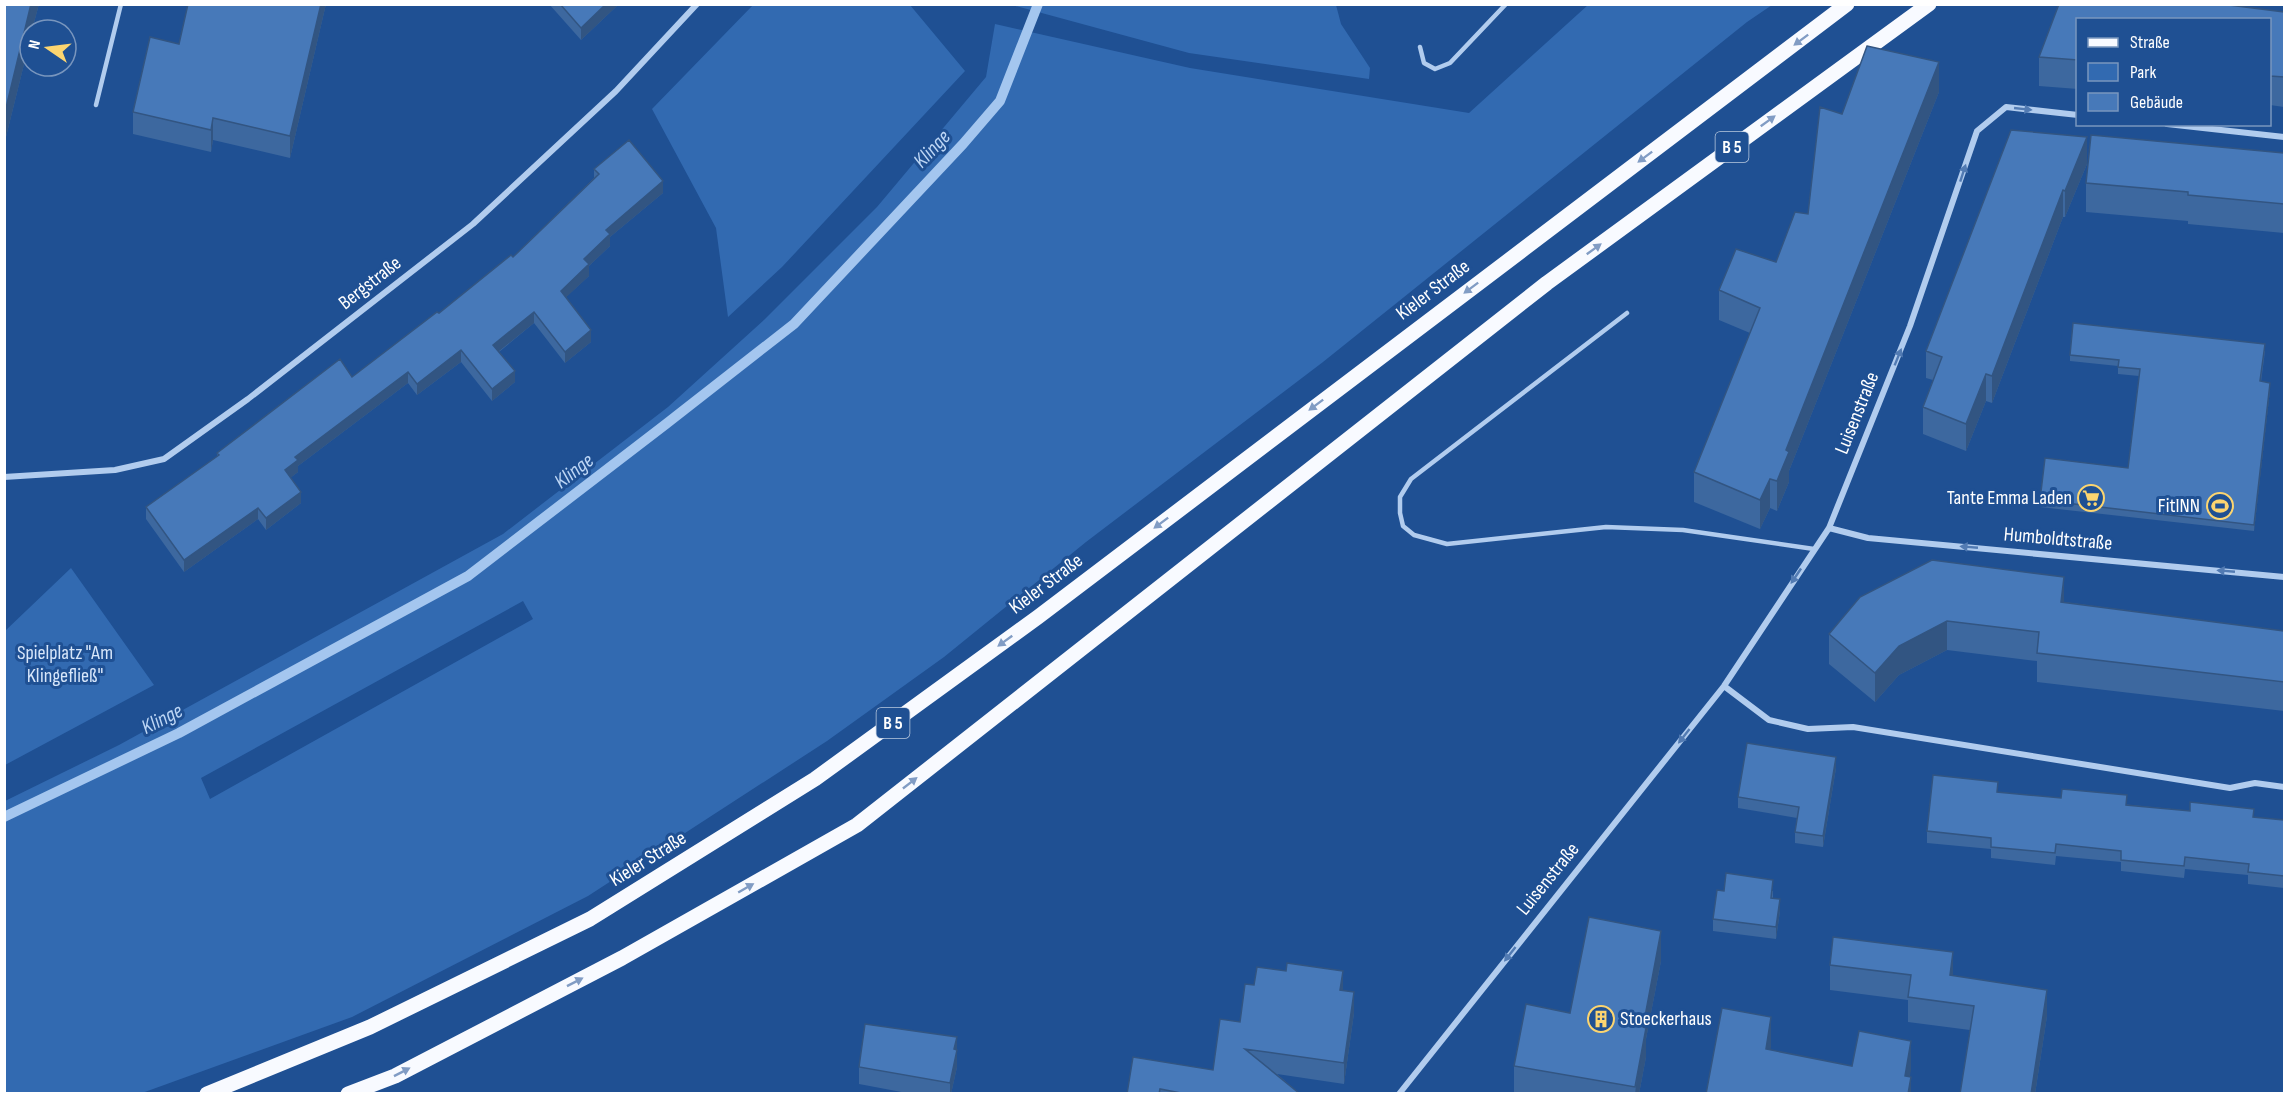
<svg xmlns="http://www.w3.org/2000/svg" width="2289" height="1098" viewBox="0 0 2289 1098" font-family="'Sofia Sans Condensed',sans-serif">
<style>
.green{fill:#326ab1;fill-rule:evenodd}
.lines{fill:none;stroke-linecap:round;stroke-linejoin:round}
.stream{stroke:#a4c6ef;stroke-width:10}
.lane{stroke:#b1ccee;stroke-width:4.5}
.street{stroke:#b1ccee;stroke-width:6}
.primary{stroke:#f8faff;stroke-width:15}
.wall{fill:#3d689f}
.shaded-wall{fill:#325582}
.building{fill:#4779b9;stroke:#325582;stroke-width:1.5}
.oneway{fill:#819cc4}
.oneway2{fill:#527bb3}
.labels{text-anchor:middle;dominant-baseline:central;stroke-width:6;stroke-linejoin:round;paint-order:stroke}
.shield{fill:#1f5093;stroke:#bccadf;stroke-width:1.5}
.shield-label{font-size:18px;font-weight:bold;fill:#fff}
.street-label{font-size:20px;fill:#fff;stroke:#1f5093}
.poi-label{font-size:20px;fill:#fff;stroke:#1f5093;text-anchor:end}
.park-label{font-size:20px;fill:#d7e6fa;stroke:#1f5093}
.water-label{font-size:21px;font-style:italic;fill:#bdd6f5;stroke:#1f5093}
</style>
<rect width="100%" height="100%" fill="#1f5093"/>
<path class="green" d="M754,4L910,5L965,71L782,267L728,317L716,228L652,109Z
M1012,5H1336L1341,24L1370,68L1369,79L1189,53Z
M1588,5H1772L1747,22L1323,362L1086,542L944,657L827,741L588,896L352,1017L142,1093H5V801L119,745L503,534L668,407L765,319L877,207L986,77L995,24L1190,68L1469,113ZM523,601L533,619L210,799L201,778Z
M71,568L154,685L5,765V631Z"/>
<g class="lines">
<path class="stream" d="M4,817L179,733L468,576L666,424L794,324L963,144L1000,101L1038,4"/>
<path class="lane" d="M1420,47L1424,63L1435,69L1450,63L1506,4
M96,105L121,4
M1627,313L1411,479L1400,497V513L1403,526L1414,535L1447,544L1606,527L1683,530L1814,549"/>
<path class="street" d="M2167,124L2284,137
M4,477L115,470L164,459L248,399L473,224L616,91L697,4
M1829,528L1868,538L2284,577
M1724,686L1769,720L1808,729L1853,727L2230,788L2255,783L2284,787
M1399,1094L1724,686L1829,528L1910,326L1977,131L2006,107L2078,115"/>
<path class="primary" d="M207,1094L370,1027L590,919L815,779L1038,617L1847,4
M348,1094L395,1076L622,958L857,825L1547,283L1929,4"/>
</g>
<path class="wall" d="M4,4H39L32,30H30V40L5,141H4Z
M188,4H326L290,158L213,140L211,152L133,134V112L179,44Z
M549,4H619L581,40Z
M2059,4L2223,5L2284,12V107L2270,105V20H2078V89L2039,86V57Z
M1939,92L1789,471V482L1777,511L1770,508L1760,529L1694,502V472L1750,333L1719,320V290L1776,262L1808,214L1842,114Z
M2011,130L2087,164L2065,217H2063L1992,403L1986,401L1966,451L1923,434V407L1933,380L1926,378V351Z
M2284,153V233L2188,224V221L2086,212V183Z
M594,169L663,193L610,237V246L589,266V276L566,297L591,342L565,363L534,323L499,352L515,382L492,401L461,362L417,395L408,383L298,466V472L290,478L301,503L266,530L258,519L184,572L146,519V507L217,457V453L352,377L439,313L513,257L594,178Z
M2265,351L2261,382L2270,390L2254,531L2040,507V500L2128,468L2139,376L2118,374V366L2070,361V355Z
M2064,602L2284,631V711L2037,682V661L1947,650L1899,675L1875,702L1829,664V634Z
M1836,768L1823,847L1795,843V832L1797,818L1738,808V797Z
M1998,792L2284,820V888L2248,884V875L2185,869L2184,878L2121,871V862L2056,856L2055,865L1991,858V849L1927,843V831Z
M1724,891H1773V898L1780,911L1776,939L1713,931V919Z
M1661,961L1646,1039V1057L1639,1094H1514V1066L1570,1013Z
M1830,965L1953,976L2047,1016L2035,1094H1960L1970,1030L1908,1022V1000L1830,990Z
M1254,985L1343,991L1354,1013L1344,1084L1277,1074L1300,1094H1127L1213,1070L1240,1022Z
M957,1037V1067L951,1094H912L859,1084V1067Z"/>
<path class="shaded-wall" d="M31,4H39L32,30H30V40L5,141V112Z
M321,4H326L290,158V136Z
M606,4H619L581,40V28Z
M1939,62V92L1789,471V482L1777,511V481L1786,450Z
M213,118V140L211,152V130Z
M2087,137V164L2065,217V191Z
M663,181V193L610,237V246L589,266V276L561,302V291L606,230Z
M2063,190V217L1992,403V376Z
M534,312V323L493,356V345Z
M591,330V342L565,363V352Z
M461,350V362L417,395V384Z
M515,371V382L492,401V389Z
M408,372V383L298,466V472L285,482V470L295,457Z
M1986,374V401L1966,451V424Z
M2270,383V390L2254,531V525Z
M1770,479V508L1760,529V500Z
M301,492V503L266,530V518Z
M258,508V519L184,572V560Z
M2064,577V606L2061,602Z
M1947,621V650L1899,675L1875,702V673L1899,646Z
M1836,757V768L1823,847V836Z
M1780,899V911L1776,939V927Z
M1661,931V961L1646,1039V1057L1639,1094H1635L1643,1027Z
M1953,952V977L1950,975Z
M1343,971V992L1340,990Z
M2047,990V1016L2035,1094H2031Z
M1354,992V1013L1344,1084V1063Z
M1771,1017V1047L1766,1078V1049Z
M957,1037V1067L951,1094H950V1083L954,1049Z
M1911,1041V1070L1907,1094L1905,1076Z
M1911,1077V1094H1908Z"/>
<path class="building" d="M4,4H31L5,112H4Z
M188,4H321L290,136L213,118L211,130L133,112L150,37L179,44Z
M560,4H606L581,28Z
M2059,4H2221L2284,12V77L2270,76V20H2078V60L2039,57Z
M1867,46L1939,62L1786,450L1789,452L1777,481L1770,479L1760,500L1694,472L1760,308L1719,290L1736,249L1776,262L1795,212L1808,214L1820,107L1842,114Z
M2011,130L2087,137L2065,191L2063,190L1992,376L1986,374L1966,424L1923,407L1942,357L1926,351Z
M2091,135L2284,153V204L2188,195V192L2086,183Z
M629,140L663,181L606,230L610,234L584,259L589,264L561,291L591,330L565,352L534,312L493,345L515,371L492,389L461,350L417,384L408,372L295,457L298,460L285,470L301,492L266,518L258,508L184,560L146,507L219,455L217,453L340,359L352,377L437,312L439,313L511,255L513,257L599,174L594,169Z
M2073,323L2265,344L2260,381L2270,383L2254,525L2040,500L2045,458L2128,468L2140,369L2118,367L2119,360L2070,355Z
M1932,560L2064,577L2061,602L2284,631V682L2037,653L2039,632L1947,621L1899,646L1875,673L1829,634L1860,597Z
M1747,743L1836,757L1823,836L1795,832L1799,807L1738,797Z
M1933,775L1998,782L1997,792L2028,795L2061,798L2062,789L2127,795L2126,805L2190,811V802L2254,809L2253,817L2284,820V876L2248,872L2249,864L2185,857L2184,866L2151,863L2121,860V851L2056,844L2055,853L1991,847V838L1927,831Z
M1726,873L1773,880L1771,898L1780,899L1776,927L1713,919L1717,890L1724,891Z
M1589,917L1661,931L1643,1027L1646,1028L1635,1087L1514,1066L1526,1004L1570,1013Z
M1833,937L1953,952L1950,975L2047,990L2031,1094H1960L1974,1006L1908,997L1911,975L1830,965Z
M1287,963L1343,971L1340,990L1354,992L1344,1063L1245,1049L1300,1094H1186L1160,1089L1159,1094H1127L1133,1057L1213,1070L1220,1019L1240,1022L1245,984L1254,985L1257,967L1286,971Z
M1722,1008L1771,1017L1766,1049L1852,1066L1859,1031L1911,1041L1905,1076L1911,1077L1908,1094H1706Z
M865,1024L957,1037L954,1049L957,1050L950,1083L859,1067Z"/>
<defs><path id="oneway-solid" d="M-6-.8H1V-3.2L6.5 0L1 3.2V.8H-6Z" transform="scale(1.5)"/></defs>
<g class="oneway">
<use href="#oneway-solid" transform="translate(1801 40) rotate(143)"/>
<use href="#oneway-solid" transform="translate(1768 121) rotate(-36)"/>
<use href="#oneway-solid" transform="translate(1645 157) rotate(143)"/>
<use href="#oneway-solid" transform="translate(1594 249) rotate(-36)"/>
<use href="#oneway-solid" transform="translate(1471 288) rotate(143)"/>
<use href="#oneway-solid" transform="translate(1316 405) rotate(143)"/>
<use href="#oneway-solid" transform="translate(1161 523) rotate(143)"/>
<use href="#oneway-solid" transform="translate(1005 641) rotate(144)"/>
<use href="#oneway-solid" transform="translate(910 783) rotate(-38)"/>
<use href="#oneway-solid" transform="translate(746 888) rotate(-30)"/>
<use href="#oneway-solid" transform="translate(575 982) rotate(-27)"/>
<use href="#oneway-solid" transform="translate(402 1072) rotate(-27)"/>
</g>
<g class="oneway2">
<use href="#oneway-solid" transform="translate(2023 109) rotate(6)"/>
<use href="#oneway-solid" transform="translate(1963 173) rotate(-72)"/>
<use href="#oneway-solid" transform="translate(1898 357) rotate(-68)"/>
<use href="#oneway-solid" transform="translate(1969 547) rotate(-175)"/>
<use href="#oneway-solid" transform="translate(2226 571) rotate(-175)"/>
<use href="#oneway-solid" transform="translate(1796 576) rotate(124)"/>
<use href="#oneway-solid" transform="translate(1684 736) rotate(128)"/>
<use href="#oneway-solid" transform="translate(1510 954) rotate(128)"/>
</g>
<defs>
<symbol id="supermarket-ring" viewBox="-11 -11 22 22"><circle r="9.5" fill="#1f5093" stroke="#fcd570" stroke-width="1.5"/><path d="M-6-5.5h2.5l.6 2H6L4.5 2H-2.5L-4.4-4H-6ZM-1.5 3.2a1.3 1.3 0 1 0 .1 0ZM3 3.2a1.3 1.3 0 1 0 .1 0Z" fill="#fcd570"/></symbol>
<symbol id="stadium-ring" viewBox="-11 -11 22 22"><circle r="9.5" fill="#1f5093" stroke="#fcd570" stroke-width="1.5"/><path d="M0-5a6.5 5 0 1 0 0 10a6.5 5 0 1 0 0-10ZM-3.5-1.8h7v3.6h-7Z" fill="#fcd570"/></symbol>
<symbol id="building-ring" viewBox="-11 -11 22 22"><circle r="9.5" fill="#1f5093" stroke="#fcd570" stroke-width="1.5"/><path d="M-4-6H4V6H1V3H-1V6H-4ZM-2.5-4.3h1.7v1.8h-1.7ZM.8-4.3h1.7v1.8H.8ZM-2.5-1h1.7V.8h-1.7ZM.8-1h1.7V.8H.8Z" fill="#fcd570"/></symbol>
</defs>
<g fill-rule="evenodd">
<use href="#supermarket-ring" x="2076" y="483" width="30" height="30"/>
<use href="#stadium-ring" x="2205" y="491" width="30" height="30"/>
<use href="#building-ring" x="1586" y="1004" width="30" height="30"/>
</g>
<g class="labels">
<g class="shield">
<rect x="1715.5" y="132" width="33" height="30" rx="4.5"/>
<rect x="876.5" y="708" width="33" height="30" rx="4.5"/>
</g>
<g class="shield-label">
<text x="1732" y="147">B 5</text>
<text x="893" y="723">B 5</text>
</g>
<g class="street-label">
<text transform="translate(370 283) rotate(-38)">Bergstraße</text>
<text transform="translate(1433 290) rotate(-37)">Kieler Straße</text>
<text transform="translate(1857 413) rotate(-68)">Luisenstraße</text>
<text transform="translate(2058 539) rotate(5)">Humboldtstraße</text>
<text transform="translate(1046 584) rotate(-37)">Kieler Straße</text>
<text transform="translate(648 859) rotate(-32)">Kieler Straße</text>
<text transform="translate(1548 879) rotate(-51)">Luisenstraße</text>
</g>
<g class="poi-label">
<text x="2072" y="498">Tante Emma Laden</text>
<text x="2200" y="506">FitINN</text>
<text x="1620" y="1019" text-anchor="start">Stoeckerhaus</text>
</g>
<g class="park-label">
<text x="65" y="653">Spielplatz "Am<tspan x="65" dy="23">Klingefließ"</tspan></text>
</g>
<g class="water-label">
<text transform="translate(932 149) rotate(-47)">Klinge</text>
<text transform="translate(574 471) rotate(-38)">Klinge</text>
<text transform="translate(162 719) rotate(-27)">Klinge</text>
</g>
</g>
<rect width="2289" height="1098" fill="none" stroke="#ffffff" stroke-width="12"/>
<rect x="2076" y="18" width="195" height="108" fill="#1f5093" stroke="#7996be" stroke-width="1.5"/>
<rect x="2088" y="38" width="30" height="9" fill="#f8faff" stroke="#7996be" stroke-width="1.5"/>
<text x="2130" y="48" font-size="18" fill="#ffffff">Straße</text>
<rect x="2088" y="63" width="30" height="18" fill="#326ab1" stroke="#7996be" stroke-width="1.5"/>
<text x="2130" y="78" font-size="18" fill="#ffffff">Park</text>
<rect x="2088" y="93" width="30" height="18" fill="#4779b9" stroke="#7996be" stroke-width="1.5"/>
<text x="2130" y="108" font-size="18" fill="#ffffff">Gebäude</text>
<g transform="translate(48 48) rotate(284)"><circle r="28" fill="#1f5093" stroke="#7996be" stroke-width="1.5"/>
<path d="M0-4.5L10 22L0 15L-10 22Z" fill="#fcd570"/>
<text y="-9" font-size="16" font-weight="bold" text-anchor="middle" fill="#ffffff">N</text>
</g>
</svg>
